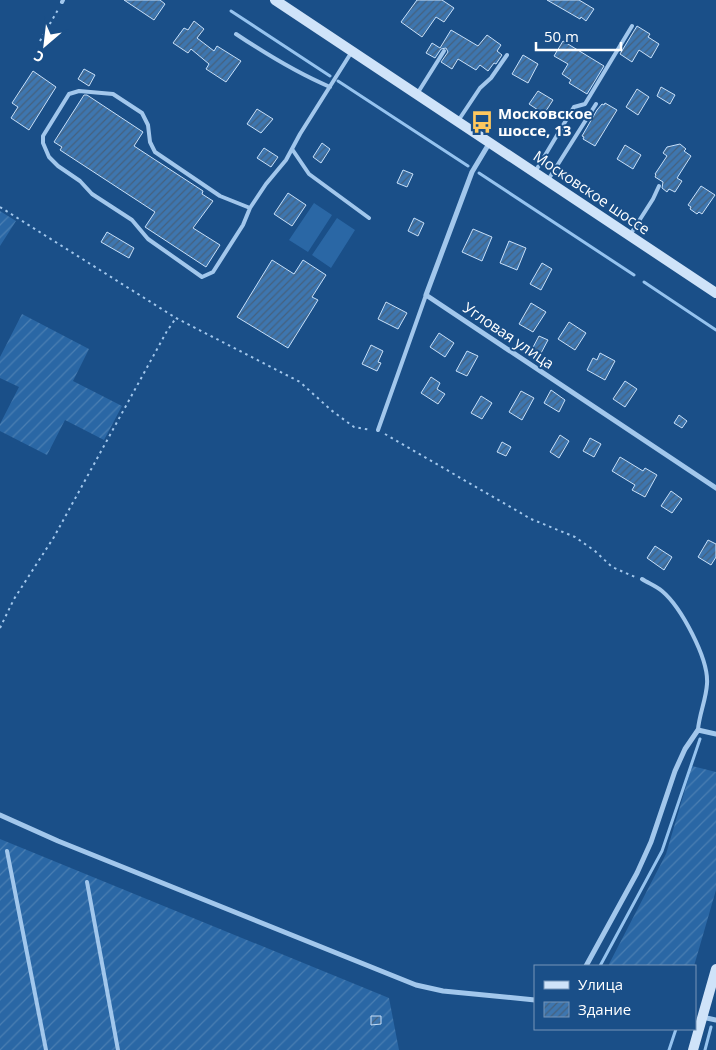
<svg xmlns="http://www.w3.org/2000/svg" width="716" height="1050" viewBox="0 0 716 1050" font-family="'Open Sans',sans-serif">
<style>
.grass{fill:#2a67a5}
.garden{fill:url(#garden-furrows)}
.lines{fill:none;stroke-linecap:round;stroke-linejoin:round}
.stream{stroke:#95c3ef;stroke-width:3}
.building{fill:url(#building-hatch);stroke:#c8e0f9}
.path{stroke:#a2c7ec;stroke-width:2;stroke-dasharray:2.5 4;stroke-linecap:butt}
.service{stroke:#a2c7ec;stroke-width:4}
.minor{stroke:#a2c7ec;stroke-width:5}
.secondary{stroke:#cfe3f9;stroke-width:10}
.labels{text-anchor:middle;dominant-baseline:central;stroke-width:4;stroke-linejoin:round;paint-order:stroke}
.poi-label{font-size:15px;font-weight:bold;fill:#fff;stroke:#1a4f88;text-anchor:start}
.street-label{font-size:15px;fill:#fff;stroke:#1a4f88}
</style>
<defs>
<pattern id="garden-furrows" width="10" height="10" patternUnits="userSpaceOnUse" patternTransform="scale(1.25)"><rect width="10" height="10" fill="#2a67a5"/><path d="M-1 1l2-2M0 10L10 0M9 11l2-2" fill="none" stroke="#4a7eb2"/></pattern>
<pattern id="building-hatch" width="6" height="6" patternUnits="userSpaceOnUse" patternTransform="scale(1.25)"><rect width="6" height="6" fill="#3e76af"/><path d="M-1 1l2-2M0 6l6-6M5 7l2-2" fill="none" stroke="#45617e"/></pattern>
</defs>
<rect width="100%" height="100%" fill="#1a4f88"/>
<path class="grass" d="M314,203L332,215L308,252L289,240Z
M337,218L355,230L331,268L312,255Z"/>
<path class="garden" d="M0,211L16,221L0,246Z
M22,314L89,349L73,381L122,406L104,440L65,420L47,455L0,431V424L19,387L0,378V357Z
M692,766L716,772V890L694,966H608L666,854Z
M0,839L389,998L399,1050H0Z"/>
<g class="lines">
<path class="stream" d="M231,11L330,76
M338,81L468,166
M479,173L634,275
M644,282L716,330
M600,966L662,851L700,739
M669,1050L676,1029
M705,1050L711,1027"/>
</g>
<path class="building" d="M124,0H160L165,4L154,20Z
M417,0H442L454,8L444,22L436,17L422,37L401,22Z
M547,0H579L594,9L586,21L581,17L580,19Z
M194,21L204,29L197,38L214,51L217,46L241,61L226,82L206,69L209,64L191,49L188,53L173,43L184,28L188,30Z
M637,26L650,34L648,37L659,44L651,58L639,50L632,62L620,54Z
M451,30L478,46L487,35L501,45L497,51L502,55L496,64L494,63L488,71L480,65L476,70L458,59L452,69L441,62L448,52L446,48L441,49L435,58L426,53L432,43L440,48Z
M563,41L604,66L587,94L569,83L571,80L562,74L568,64L554,56Z
M523,55L538,64L528,83L512,74Z
M84,69L95,75L89,86L78,79Z
M33,71L56,87L29,130L11,118L18,107L12,103Z
M661,87L675,95L670,104L657,96Z
M637,89L649,97L638,115L626,107Z
M538,91L553,100L544,114L529,104Z
M84,95H87L143,132L134,146L203,191L202,194L213,201L193,228L220,245L206,267L145,227L155,212L60,150L62,147L54,142Z
M605,103L617,110L595,146L583,139L584,137L582,136L597,110L602,104L604,105Z
M257,109L273,119L261,133L247,124Z
M322,143L330,149L321,163L313,157Z
M680,144L686,149L684,151L691,156L677,178L682,181L675,192L669,189L667,192L662,188L663,182L655,177L656,175L655,174L667,156L663,153L667,147Z
M625,145L641,155L633,169L617,159Z
M264,148L278,157L271,167L257,158Z
M403,170L413,174L407,187L397,183Z
M701,186L715,195L702,214L699,212L697,214L690,209L691,207L688,205Z
M288,193L306,205L292,226L274,214Z
M414,218L424,223L418,236L408,231Z
M473,229L492,237L482,261L462,252Z
M107,232L134,248L129,258L101,242Z
M509,241L526,248L517,270L500,263Z
M272,260L294,274L303,260L326,275L312,297L318,300L288,348L237,317Z
M542,263L552,269L541,290L530,284Z
M386,302L407,313L398,329L378,319Z
M531,303L546,312L533,332L519,324Z
M569,322L586,333L575,350L558,339Z
M439,333L454,343L445,357L430,347Z
M539,336L548,340L540,355L531,351Z
M371,345L383,351L378,362L381,363L377,371L362,364Z
M467,351L478,356L467,376L456,371Z
M600,353L615,361L605,380L587,370L593,358L597,360Z
M431,377L440,383L437,389L445,394L438,404L421,393Z
M625,381L637,389L625,407L613,399Z
M551,390L565,400L559,412L544,403Z
M521,391L534,398L522,420L509,412Z
M481,396L492,403L482,419L471,413Z
M679,415L687,421L682,428L674,423Z
M560,435L569,441L559,458L550,452Z
M590,438L601,444L594,457L583,451Z
M502,442L511,447L506,456L497,452Z
M620,457L643,471L645,468L657,475L645,497L632,490L635,485L612,471Z
M671,491L682,499L672,513L661,506Z
M708,540L716,544V557L711,565L698,557Z
M655,546L672,557L664,570L647,558Z
M371,1016H381V1024L371,1025Z"/>
<g class="lines">
<path class="path" d="M40,41L59,8
M0,207L176,318L300,382L331,410L354,427L371,430
M385,434L531,519L575,537L595,551L612,567L635,577
M0,628L14,599L54,537L167,331L176,318"/>
<path class="service" d="M62,2L63,0
M236,34C266,54 297,73 330,87
M417,94L444,51
M458,121L480,88L491,78L507,55
M292,149L309,174L369,218
M535,172L574,107L585,104L632,26
M548,180L596,104
M250,208L220,196L155,152L150,142L148,125L142,113L113,94L79,91L69,94L43,136V143L49,157L58,166L80,181L92,194L132,220L148,239L202,277L213,272L243,225L250,208L266,184L286,160L300,134L351,53
M630,235L653,199L659,186
M378,430L426,295
M642,579C648,583 656,586 662,591C681,607 709,659 707,684C706,700 699,715 698,730
M7,851L46,1050
M87,882L118,1050"/>
<path class="minor" d="M490,142L472,172L426,295L716,488
M0,815L58,841L416,985L443,991L535,1000
M586,966L637,873L651,842L675,771L685,749L698,730L716,734
M702,1017L716,1020"/>
<path class="secondary" d="M275,0L716,293
M693,1050L716,969"/>
</g>
<defs>
<symbol id="bus-bare" viewBox="-9 -9 18 18"><path d="M-5-6H5V4H4V6H2V4H-2V6H-4V4H-5ZM-3.5-4V0h7V-4ZM-3.5 1.2v1.5H-2V1.2ZM2 1.2v1.5H3.5V1.2Z" fill="#ffc85e" stroke="#1a4f88" stroke-width="2.5" paint-order="stroke"/></symbol>
</defs>
<g fill-rule="evenodd">
<use href="#bus-bare" x="466" y="106" width="32" height="32"/>
</g>
<g class="labels">
<g class="poi-label">
<text x="498" y="113">Московское<tspan x="498" dy="17">шоссе, 13</tspan></text>
</g>
<g class="street-label">
<text transform="translate(592 192) rotate(34)">Московское шоссе</text>
<text transform="translate(509 335) rotate(34)">Угловая улица</text>
</g>
</g>
<rect x="534" y="965" width="162" height="65" fill="#1a4f88" stroke="#7695b8"/>
<rect x="544" y="981" width="25" height="8" fill="#cfe3f9" stroke="#7695b8"/>
<text x="578" y="990" font-size="15" fill="#ffffff">Улица</text>
<rect x="544" y="1002" width="25" height="15" fill="url(#building-hatch)" stroke="#7695b8"/>
<text x="578" y="1015" font-size="15" fill="#ffffff">Здание</text>
<g transform="translate(45 45) rotate(208)" stroke="#1a4f88" stroke-width="4" paint-order="stroke">
<path d="M0-4L9 19L0 12L-9 19Z" fill="#ffffff"/>
<text y="-8" font-size="14" font-weight="bold" text-anchor="middle" fill="#ffffff">С</text>
</g>
<path d="M536 42v8h85v-8" fill="none" stroke="#ffffff" stroke-width="2.5"/>
<text x="544" y="42" font-size="15" fill="#ffffff" stroke="#1a4f88" stroke-width="4" paint-order="stroke">50 m</text>
</svg>
